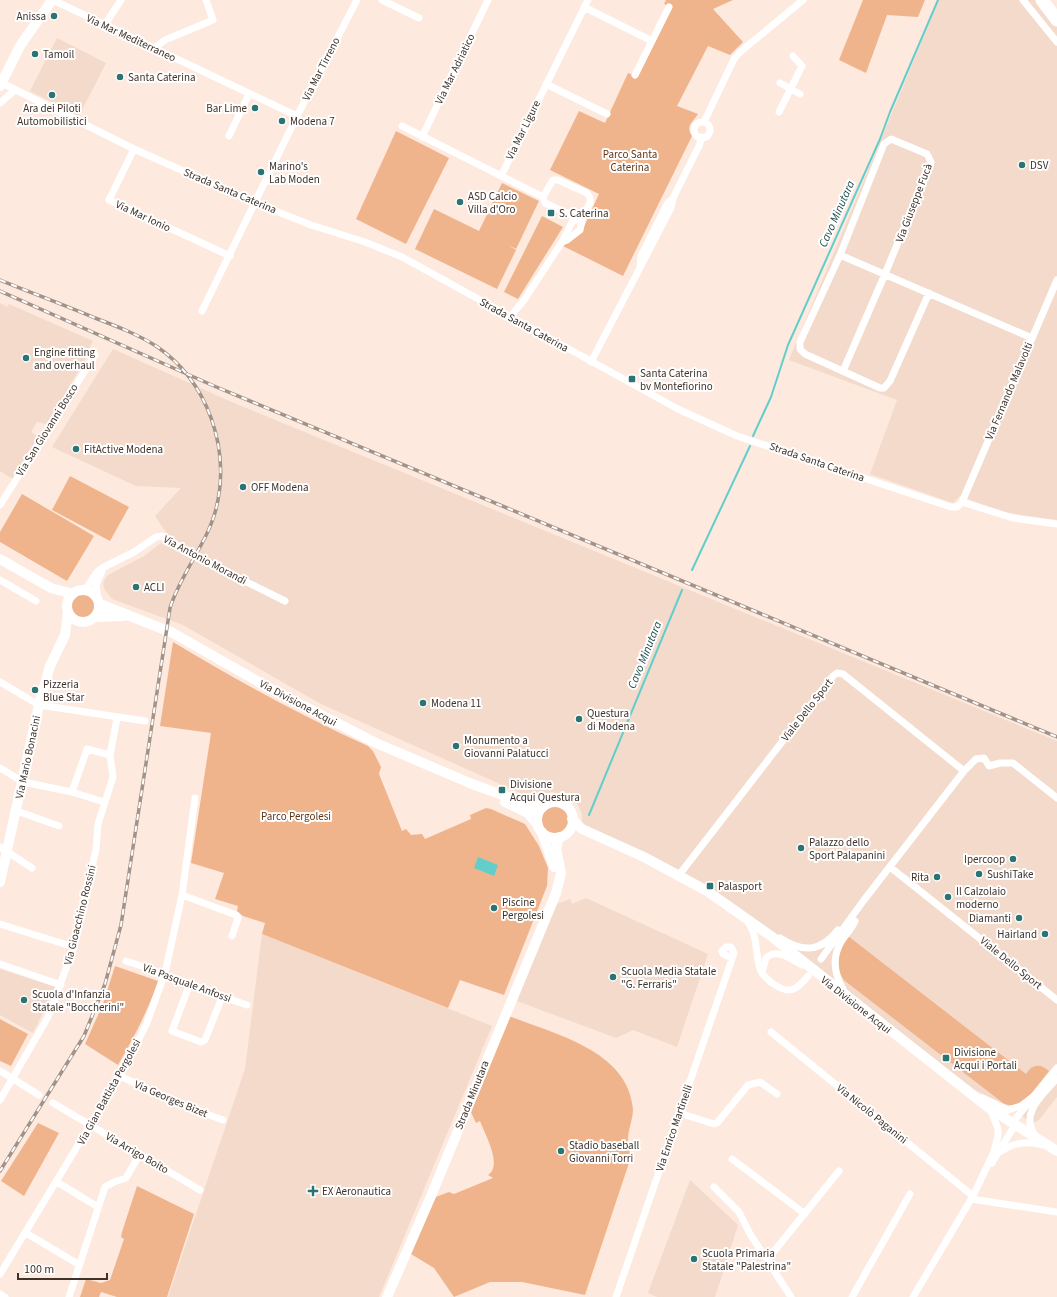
<svg xmlns="http://www.w3.org/2000/svg" width="1057" height="1297" viewBox="0 0 1057 1297" font-family="'Source Sans 3',sans-serif">
<style>
.built{fill:#f3dacb}
.green{fill:#f0b48d}
.water{fill:#62cecc}
.lines{fill:none;stroke-linecap:round;stroke-linejoin:round}
.stream{stroke:#62cecc;stroke-width:2}
.street{stroke:#fff;stroke-width:7}
.secondary{stroke:#fff;stroke-width:10}
.highway{stroke:#fff;stroke-width:13}
.rail-casing{stroke:#a29288;stroke-width:3.5}
.rail{stroke:#fff;stroke-width:2;stroke-dasharray:6;stroke-linecap:butt}
.poi-dot{fill:#2a7473;stroke:#fff;stroke-width:1.5}
.labels{text-anchor:middle;dominant-baseline:central;stroke-width:4;stroke-linejoin:round;paint-order:stroke}
.poi-label{font-size:11px;fill:#3f322a;stroke:#fff;text-anchor:start}
.street-label{font-size:11px;fill:#3f322a;stroke:#fff}
.park-label{font-size:11px;fill:#623615;stroke:#fff}
.water-label{font-size:12px;font-style:italic;fill:#1f4f4e;stroke:#fff}
</style>
<rect width="100%" height="100%" fill="#fde9dd"/>
<path class="built" d="M939,0H1036L1057,26V520L1003,512L960,496L953,503L870,474L897,400L789,360Z
M57,38L106,63L79,116L30,91Z
M0,303L7,307L9,304L93,341L85,356V360L47,424L37,422L31,432L38,437L13,479L0,471Z
M113,349L234,403L1057,741V1097L1039,1120L1032,1123L1008,1106L975,1090L730,901L704,885L582,825V814L578,805L570,796L552,792L539,797L527,796L321,704L183,625L112,599L105,590L103,584L105,579L108,575L144,556L169,537L155,516L181,488L136,486L52,447Z
M586,898L708,954L677,1047L633,1030L616,1038L517,1001L557,904L570,899L572,904Z
M262,934L492,1026L379,1297H168L245,1069Z
M0,969L55,987L33,1033L0,1015Z
M690,1180L738,1225L715,1297H657L648,1293Z"/>
<path class="green" d="M666,0H733L713,9L743,42L730,55L708,46L677,106L698,114C693,122 685,126 692,136L623,276L563,246L581,233L599,194L550,170L579,111L605,123L628,73L638,77L672,7L664,4Z
M863,0H925L918,17L887,15L866,73L839,60Z
M396,131L449,158L406,244L356,219Z
M502,183L539,201L516,249L508,245L516,250L497,289L415,249L434,209L479,231Z
M542,216L563,227L518,299L504,292Z
M70,476L129,507L110,541L52,510Z
M22,494L94,536L67,581L0,542V532Z
M70 606a14 14 0 1 1 28 0a14 14 0 1 1-28 0Z
M173,642C236,680 300,715 368,746L373,751L381,767L379,774L402,831L406,829L411,835L422,834L425,839L471,819L470,815L486,808L491,809L525,824L539,846L548,868L547,886L504,995L460,980L448,1008L262,934L265,923L243,916L237,911L238,906L215,899L224,873L191,863L211,733L160,726Z
M541 820a14 14 0 1 1 28 0a14 14 0 1 1-28 0Z
M848,936L1026,1074C1032,1064 1040,1063 1049,1071C1038,1084 1022,1113 1003,1103L845,981C833,967 839,950 848,936Z
M115,966L158,981C148,1011 134,1037 118,1065L85,1044L103,1004Z
M509,1016C554,1034 628,1050 633,1109C633,1119 628,1130 628,1139C627,1146 630,1152 631,1157L585,1295L522,1282H490L454,1297L434,1268L411,1254L433,1198L449,1192L454,1194L493,1178L488,1175C503,1165 485,1135 480,1121L476,1123L469,1108Z
M0,1019L28,1034L11,1066L0,1061Z
M38,1123L59,1133L24,1196L1,1181Z
M137,1186L194,1214L167,1297H117L101,1292L99,1297H80L86,1279L101,1283L110,1280L124,1239L121,1237L122,1232Z"/>
<path class="water" d="M478,857L498,865L494,876L474,868Z"/>
<g class="lines">
<path class="stream" d="M753,436L771,397L788,345L880,139L890,112L938,0
M692,570L750,446
M589,815L682,590"/>
<path class="street" d="M53,0L297,116
M382,0L419,18
M1023,0L1057,42
M584,7L652,41
M104,26L121,0
M153,49L165,40L213,20L206,0
M635,75L669,7
M2,83L134,149L255,203L311,225L365,242L402,257L678,409L737,436L951,507H957L962,502L1057,280
M780,83L800,94
M546,84L607,114
M0,103L15,90
M779,112L802,66L793,56
M704,122L734,59L740,52L803,0
M694 130a8 8 0 1 1 16 0a8 8 0 1 1-16 0Z
M402,126L543,197
M229,136L249,94
M422,137L488,0
M134,149L109,200L230,256
M501,176L588,0
M562,242L567,240L580,230L583,215L590,203V198L587,193L558,180H553L543,197L545,203L577,218
M840,255L1032,338
M640,265L641,256L667,204L673,198
M202,311L297,116L357,0
M510,317L524,300L562,242L572,222L580,217
M591,362L671,208L673,198L700,144L701,137
M843,371L885,274L931,162L927,154L891,139L884,144L840,255L800,342V349L805,354L880,388H884L890,381L929,293
M962,502L1013,518L1057,524
M0,505L95,355
M0,580L36,601
M85,590L97,572L102,568L134,552L156,537L162,536L200,559L285,601
M98,598L96,585L102,571
M0,682L39,705L145,721
M0,768L23,782L72,792L104,802
M72,792L87,749L110,755
M17,811L59,826
M0,847L32,868
M890,867L1057,1000
M679,875L833,676L837,673L843,674L964,771
M182,895L236,915L238,918L232,936
M748,922C758,936 755,953 760,969C762,975 767,979 772,983C789,995 796,991 808,976
M0,924L74,947
M780,938C803,953 821,952 838,930
M821,959L864,900L964,771L976,759L984,758L989,766L1000,763H1013L1057,798
M126,961C168,974 206,991 247,1005
M0,964L61,985
M763,969L766,958C777,947 792,960 802,965
M190,983L172,1031L201,1042L205,1040L222,997
M844,991C835,976 831,959 841,942C845,935 852,929 855,921
M771,1032L973,1196
M0,1071L39,1095
M120,1076L182,1105L223,1120
M982,1098L1008,1110L1021,1106L1034,1096
M0,1100L48,1017L74,947L96,849L98,824L113,777L110,755L117,718
M53,1103L200,1190
M679,1113L714,1124L717,1123L748,1085L760,1082L777,1094
M1012,1123L1057,1068
M1035,1135C1019,1113 1044,1094 1057,1078
M1000,1152C1014,1142 1027,1141 1043,1145
M732,1159L805,1214
M992,1163L1015,1125
M57,1182L98,1207
M714,1187L739,1212L750,1234L791,1297
M971,1199L1057,1212
M26,1233L78,1264
M767,1260L839,1171
M0,1274L120,1076L146,1025L165,973L182,895L195,798
M0,1294L5,1297
M69,1297L105,1187L114,1182L126,1178L140,1154
M616,1297L734,953L731,947H726L722,951L723,954L732,958
M852,1297L910,1194
M913,1297L973,1196L993,1154L998,1137V1129L991,1111"/>
<path class="secondary" d="M0,86L20,46L52,0
M0,559L51,588L73,594
M67 606a16 16 0 1 1 32 0a16 16 0 1 1-32 0Z
M100,604L173,633L280,694L376,743L472,784L530,805L543,807
M96,617L124,616
M505,802L528,813L538,825
M537 820a18 18 0 1 1 36 0a18 18 0 1 1-36 0Z
M572,819L582,829L644,857L707,891L771,936L989,1108L1057,1151
M542,832L554,867
M0,882L39,705L50,666L65,635L68,611
M387,1297L431,1196L556,893L561,873L556,849L559,837"/>
<path class="highway" d="M1042,0L1057,20"/>
<defs>
<path id="rail" d="M0,280C32,293 64,305 95,318C116,326 137,334 156,346C208,381 231,449 216,509C207,544 181,573 170,608L121,925L105,984L84,1036L0,1171
M0,291L214,386L1057,737"/>
</defs>
<use href="#rail" class="rail-casing"/>
<use href="#rail" class="rail"/>
</g>
<g class="poi-dot">
<circle cx="54" cy="16" r="4"/>
<circle cx="35" cy="54" r="4"/>
<circle cx="120" cy="77" r="4"/>
<circle cx="52" cy="95" r="4"/>
<circle cx="255" cy="108" r="4"/>
<circle cx="282" cy="121" r="4"/>
<circle cx="1022" cy="165" r="4"/>
<circle cx="261" cy="172" r="4"/>
<circle cx="460" cy="202" r="4"/>
<rect x="547" y="209" width="8" height="8" rx="2"/>
<circle cx="26" cy="358" r="4"/>
<rect x="628" y="375" width="8" height="8" rx="2"/>
<circle cx="76" cy="449" r="4"/>
<circle cx="243" cy="487" r="4"/>
<circle cx="136" cy="587" r="4"/>
<circle cx="35" cy="690" r="4"/>
<circle cx="423" cy="703" r="4"/>
<circle cx="579" cy="719" r="4"/>
<circle cx="456" cy="746" r="4"/>
<rect x="498" y="786" width="8" height="8" rx="2"/>
<circle cx="801" cy="848" r="4"/>
<circle cx="1013" cy="859" r="4"/>
<circle cx="979" cy="874" r="4"/>
<circle cx="937" cy="877" r="4"/>
<rect x="706" y="882" width="8" height="8" rx="2"/>
<circle cx="948" cy="897" r="4"/>
<circle cx="494" cy="908" r="4"/>
<circle cx="1019" cy="918" r="4"/>
<circle cx="1045" cy="934" r="4"/>
<circle cx="613" cy="977" r="4"/>
<circle cx="24" cy="1000" r="4"/>
<rect x="942" y="1054" width="8" height="8" rx="2"/>
<circle cx="561" cy="1151" r="4"/>
<path d="M311 1185h4v4h4v4h-4v4h-4v-4h-4v-4h4z"/>
<circle cx="694" cy="1259" r="4"/>
</g>
<g class="labels">
<g class="poi-label">
<text x="46" y="16" text-anchor="end">Anissa</text>
<text x="43" y="54">Tamoil</text>
<text x="128" y="77">Santa Caterina</text>
<text x="52" y="108" text-anchor="middle">Ara dei Piloti<tspan x="52" dy="13">Automobilistici</tspan></text>
<text x="247" y="108" text-anchor="end">Bar Lime</text>
<text x="290" y="121">Modena 7</text>
<text x="1030" y="165">DSV</text>
<text x="269" y="166">Marino's<tspan x="269" dy="13">Lab Moden</tspan></text>
<text x="468" y="196">ASD Calcio<tspan x="468" dy="13">Villa d'Oro</tspan></text>
<text x="559" y="213">S. Caterina</text>
<text x="34" y="352">Engine fitting<tspan x="34" dy="13">and overhaul</tspan></text>
<text x="640" y="373">Santa Caterina<tspan x="640" dy="13">bv Montefiorino</tspan></text>
<text x="84" y="449">FitActive Modena</text>
<text x="251" y="487">OFF Modena</text>
<text x="144" y="587">ACLI</text>
<text x="43" y="684">Pizzeria<tspan x="43" dy="13">Blue Star</tspan></text>
<text x="431" y="703">Modena 11</text>
<text x="587" y="713">Questura<tspan x="587" dy="13">di Modena</tspan></text>
<text x="464" y="740">Monumento a<tspan x="464" dy="13">Giovanni Palatucci</tspan></text>
<text x="510" y="784">Divisione<tspan x="510" dy="13">Acqui Questura</tspan></text>
<text x="809" y="842">Palazzo dello<tspan x="809" dy="13">Sport Palapanini</tspan></text>
<text x="1005" y="859" text-anchor="end">Ipercoop</text>
<text x="987" y="874">SushiTake</text>
<text x="929" y="877" text-anchor="end">Rita</text>
<text x="718" y="886">Palasport</text>
<text x="956" y="891">Il Calzolaio<tspan x="956" dy="13">moderno</tspan></text>
<text x="502" y="902">Piscine<tspan x="502" dy="13">Pergolesi</tspan></text>
<text x="1011" y="918" text-anchor="end">Diamanti</text>
<text x="1037" y="934" text-anchor="end">Hairland</text>
<text x="621" y="971">Scuola Media Statale<tspan x="621" dy="13">"G. Ferraris"</tspan></text>
<text x="32" y="994">Scuola d'Infanzia<tspan x="32" dy="13">Statale "Boccherini"</tspan></text>
<text x="954" y="1052">Divisione<tspan x="954" dy="13">Acqui i Portali</tspan></text>
<text x="569" y="1145">Stadio baseball<tspan x="569" dy="13">Giovanni Torri</tspan></text>
<text x="322" y="1191">EX Aeronautica</text>
<text x="702" y="1253">Scuola Primaria<tspan x="702" dy="13">Statale "Palestrina"</tspan></text>
</g>
<g class="street-label">
<text transform="translate(131 38) rotate(25)">Via Mar Mediterraneo</text>
<text transform="translate(321 69) rotate(-63)">Via Mar Tirreno</text>
<text transform="translate(455 69) rotate(-64)">Via Mar Adriatico</text>
<text transform="translate(523 130) rotate(-64)">Via Mar Ligure</text>
<text transform="translate(230 191) rotate(23)">Strada Santa Caterina</text>
<text transform="translate(914 203) rotate(-69)">Via Giuseppe Fucà</text>
<text transform="translate(143 216) rotate(25)">Via Mar Ionio</text>
<text transform="translate(524 325) rotate(29)">Strada Santa Caterina</text>
<text transform="translate(1009 391) rotate(-67)">Via Fernando Malavolti</text>
<text transform="translate(47 430) rotate(-58)">Via San Giovanni Bosco</text>
<text transform="translate(817 462) rotate(19)">Strada Santa Caterina</text>
<text transform="translate(205 560) rotate(28)">Via Antonio Morandi</text>
<text transform="translate(298 703) rotate(28)">Via Divisione Acqui</text>
<text transform="translate(807 710) rotate(-52)">Viale Dello Sport</text>
<text transform="translate(28 757) rotate(-78)">Via Mario Bonacini</text>
<text transform="translate(80 915) rotate(-76)">Via Gioacchino Rossini</text>
<text transform="translate(1011 963) rotate(39)">Viale Dello Sport</text>
<text transform="translate(187 983) rotate(20)">Via Pasquale Anfossi</text>
<text transform="translate(856 1005) rotate(38)">Via Divisione Acqui</text>
<text transform="translate(109 1092) rotate(-61)">Via Gian Battista Pergolesi</text>
<text transform="translate(472 1095) rotate(-68)">Strada Minutara</text>
<text transform="translate(171 1099) rotate(23)">Via Georges Bizet</text>
<text transform="translate(872 1114) rotate(39)">Via Nicolò Paganini</text>
<text transform="translate(674 1128) rotate(-71)">Via Enrico Martinelli</text>
<text transform="translate(137 1153) rotate(30)">Via Arrigo Boito</text>
</g>
<g class="park-label">
<text x="630" y="154">Parco Santa<tspan x="630" dy="13">Caterina</tspan></text>
<text x="296" y="816">Parco Pergolesi</text>
</g>
<g class="water-label">
<text transform="translate(837 214) rotate(-66)">Cavo Minutara</text>
<text transform="translate(645 655) rotate(-68)">Cavo Minutara</text>
</g>
</g>
<path d="M18 1273v6h89v-6" fill="none" stroke="#3f322a" stroke-width="2"/>
<text x="24" y="1273" font-size="12" fill="#3f322a" stroke="#ffffff" stroke-width="3" paint-order="stroke">100 m</text>
</svg>
